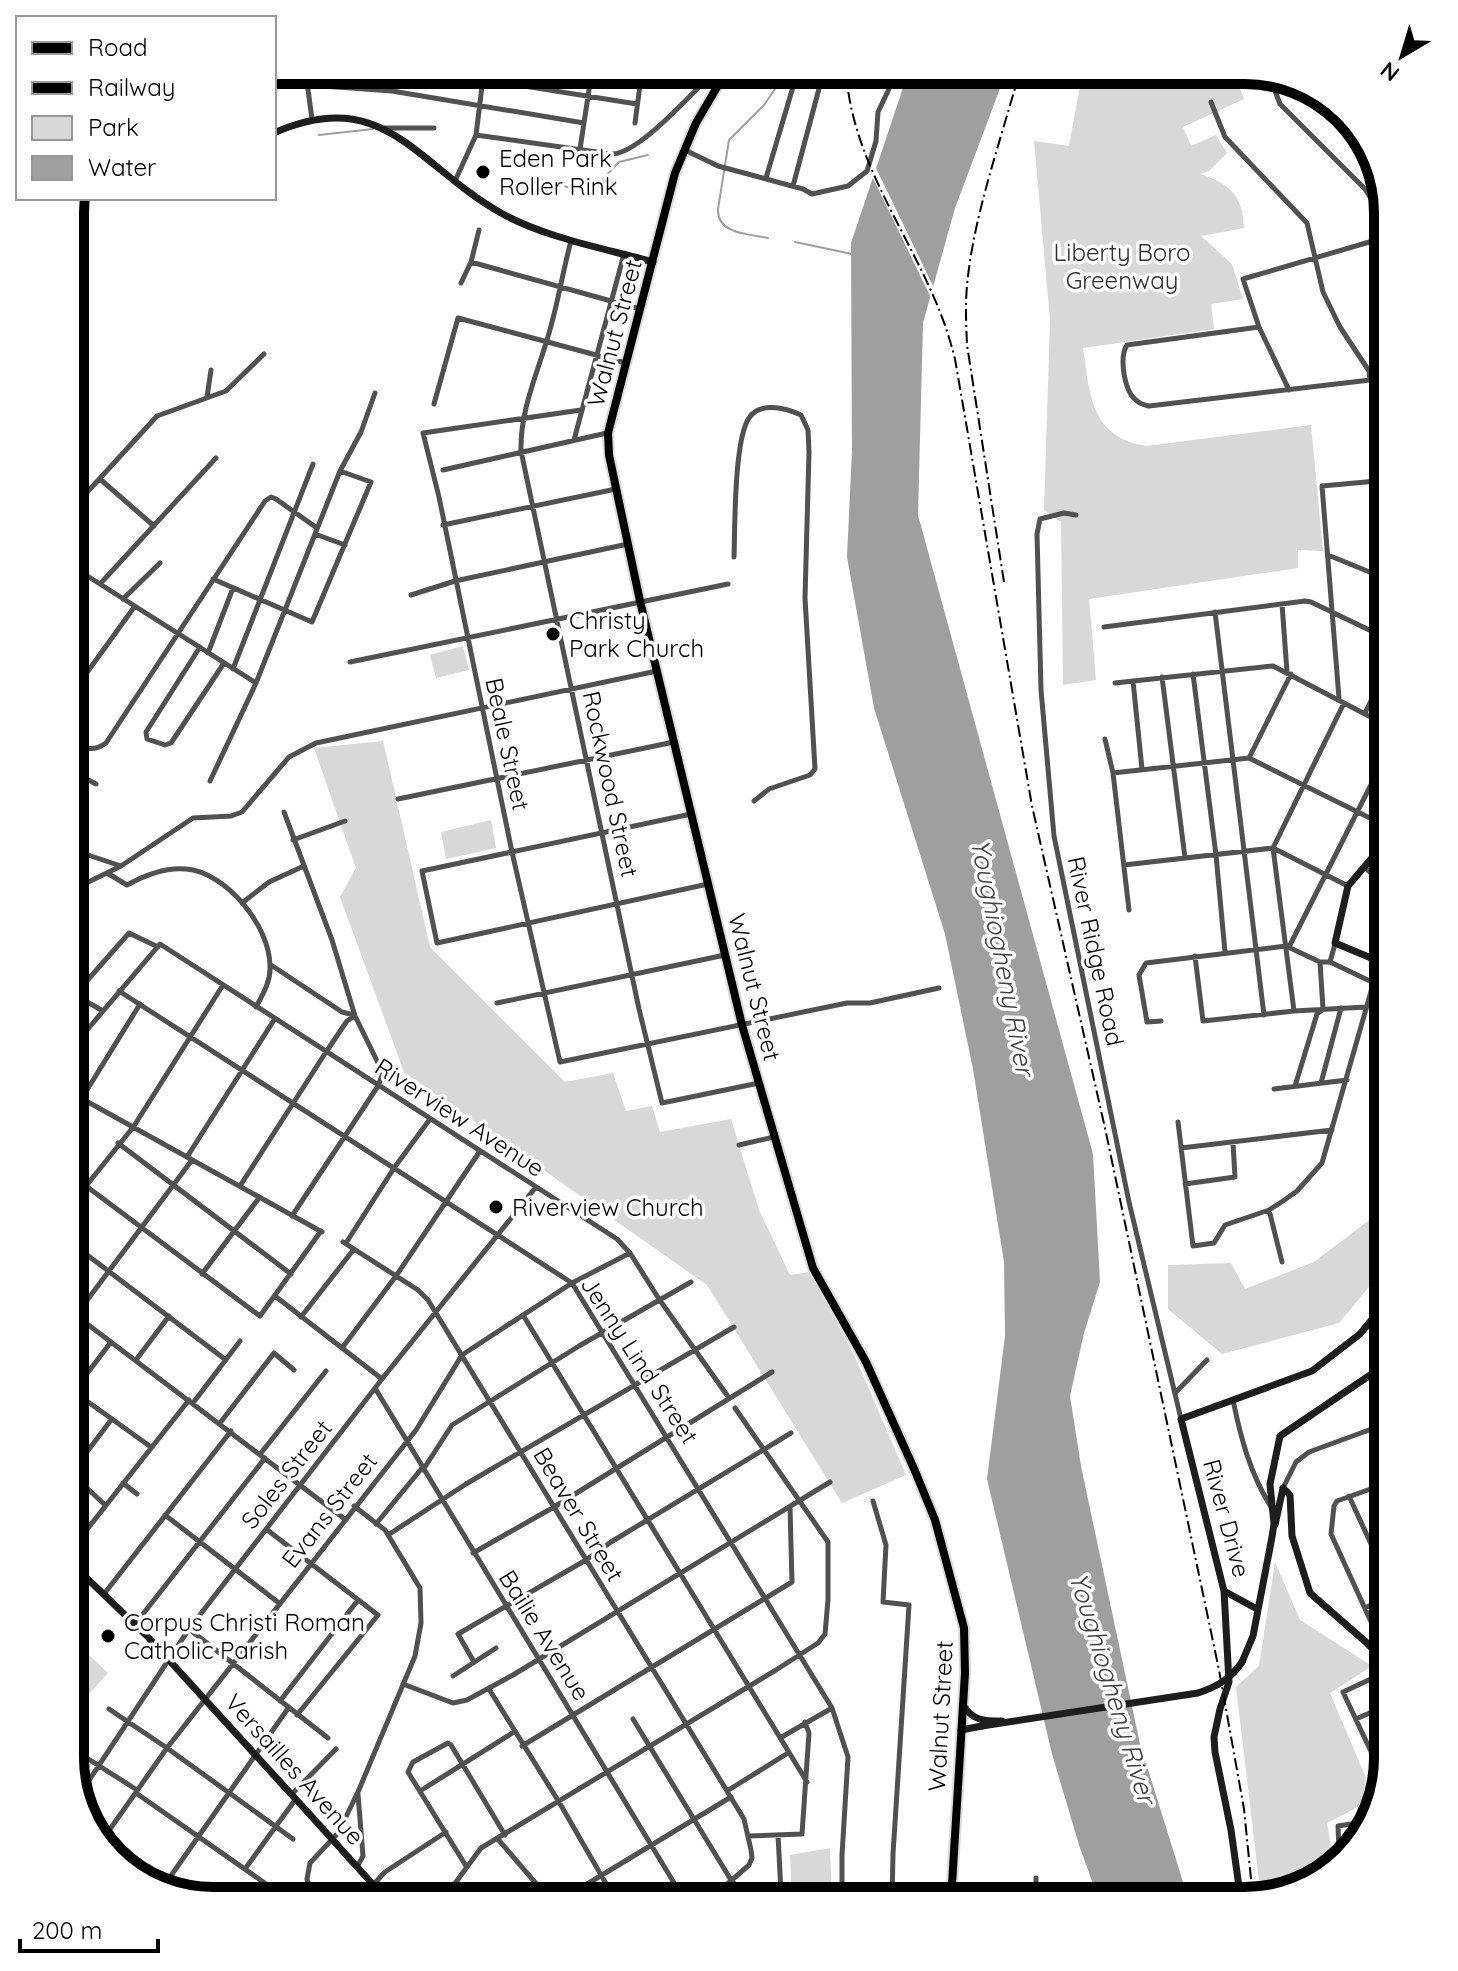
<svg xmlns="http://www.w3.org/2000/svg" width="1458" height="1971" viewBox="0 0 1458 1971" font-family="Quicksand,sans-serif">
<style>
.green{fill:#d8d8d8}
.water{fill:#9f9f9f}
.pier{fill:#fff}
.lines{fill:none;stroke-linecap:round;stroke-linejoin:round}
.stream{stroke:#9f9f9f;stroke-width:2}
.primary-casing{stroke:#dbdbdb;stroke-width:12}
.street{stroke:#515151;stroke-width:5}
.secondary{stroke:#1e1e1e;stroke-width:7}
.primary{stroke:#000;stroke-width:8}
.rail{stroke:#000;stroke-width:2;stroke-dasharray:12 4 2 4;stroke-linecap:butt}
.secondary-bridge{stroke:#1e1e1e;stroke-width:7}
.poi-dot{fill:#000;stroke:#fff;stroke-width:3}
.labels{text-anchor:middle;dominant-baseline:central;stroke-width:7;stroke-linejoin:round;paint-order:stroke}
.poi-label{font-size:24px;fill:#000;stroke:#fff;text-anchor:start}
.park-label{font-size:24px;fill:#2f2f2f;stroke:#fff}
.street-label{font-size:24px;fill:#000;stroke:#fff}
.water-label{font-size:26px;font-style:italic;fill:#404040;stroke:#fff}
.rim{fill:none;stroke:#000;stroke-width:10}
</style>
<rect width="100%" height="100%" fill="#fff"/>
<path class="green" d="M1083,70H1233L1244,99L1183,127L1191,146L1216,135L1227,153L1209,171L1201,174C1230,184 1243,196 1244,228L1201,236L1232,264L1243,299L1211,304L1214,329L1083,348C1090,394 1090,437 1146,446L1311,425L1323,551L1298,550V568L1089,599L1096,680L1063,685L1061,522L1044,510L1050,320L1034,141L1069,146Z
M463,646L469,670L436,678L430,655Z
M383,741L430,947L565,1082L613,1073L626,1111L652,1106L660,1132L731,1119L759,1210L790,1275L810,1272L856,1359L906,1475L842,1503L707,1285L404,1072L340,897L356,868L314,748Z
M491,820L496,848L446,859L441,832Z
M1388,1096V1264L1339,1323L1222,1354L1168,1309V1265L1231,1263L1245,1289L1314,1262L1372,1218Z
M1275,1562L1300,1620L1372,1666L1330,1693L1366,1778L1362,1805L1327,1823L1334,1864L1317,1882L1261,1897L1236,1687L1259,1666Z
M70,1612L83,1624L71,1638L108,1673L79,1705L86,1718L75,1740L79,1743L70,1759Z
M830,1848L832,1901H792L790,1855Z"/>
<path class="water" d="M909,70H1007L955,208L923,323L918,515L1093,1154L1100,1282L1084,1333L1070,1396L1081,1466L1140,1744L1189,1901H1099L1079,1845L1052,1754L987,1479L1005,1336L1004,1262L973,1069L945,934L874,708L847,557L852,451L851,243Z"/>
<path class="pier" d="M874,164L936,292L933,302L871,174Z"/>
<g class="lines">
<path class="stream" d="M319,135L373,129
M536,178L574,189L598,184L619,162L648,155
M768,238C748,234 717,234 718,209L729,140L764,105L775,89L780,70
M795,242L852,254"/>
<defs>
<path id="primary" d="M727,70L696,123L675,173L608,433L609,455L640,601L742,1025L813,1268L866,1362L915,1471L935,1520L964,1628L965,1673L951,1901"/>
</defs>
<use href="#primary" class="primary-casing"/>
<path class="street" d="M399,73L467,77L637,104
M1269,75L1280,104L1365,189L1375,205L1388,253
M274,85L306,75L312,119
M309,85L392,91L584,123
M1211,102L1225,137L1307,223L1323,292L1340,327L1369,371L1370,380
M635,123L642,70
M384,128H434
M476,135L611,154C638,155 692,93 713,73L717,71L723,74
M580,149L592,70
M685,150L718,166L803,189L812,194L848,186L867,171L876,141L878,112L898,70
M766,178L798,70
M455,181L476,135L484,70
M793,186L824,70
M571,241C562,274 557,310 546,343C535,379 520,413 521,451L639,1009L662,1103L759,1083
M471,262L640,309
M461,283L471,262L479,230
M1259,327L1127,345C1119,357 1124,392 1137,401C1140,404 1145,405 1149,406L1370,380H1388
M1289,390L1259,327L1243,279L1383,238
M207,397L211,370
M434,404L458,318L626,363
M581,410L423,433L439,497L512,852L560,1062L847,1003H870L939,988
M70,428L81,416
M574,440L624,254
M443,470L607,433
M100,479L154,526
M70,511L157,416L226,391L264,354
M1076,515L1064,513L1040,519L1037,534L1041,690L1054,836L1129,1202L1181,1419
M443,525L616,489
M315,534L345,545
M1328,555L1372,573L1378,568L1388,542
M734,557C735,528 734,440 749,418C760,401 786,408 801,415L808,430L809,452L805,598L815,769L810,775L769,789L754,801
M70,565L256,683
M213,579L312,622L371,482L340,471
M100,584L216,458
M411,595L455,581L628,544
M70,599L85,575
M123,599L160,563
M1282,604L1287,672
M1215,612L1264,1015
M1104,627L1305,601L1311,602L1388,639
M200,647L146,732L147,739L165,745L171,743L224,663
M208,653L233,588
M350,662L728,584
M233,669L313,464
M70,671L83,678
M1193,674L1216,855L1225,952
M1162,677L1185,858
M1133,681L1142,769
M1115,683L1273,666L1388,726
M1339,698L1322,486L1388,480
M1365,713L1388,666
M70,716L83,678L135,606
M1105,739L1113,773L1129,910
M70,741C85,748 92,753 106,743L265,501L271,497L276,499L317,528
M1249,758L1291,674
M1113,773L1249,758L1388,827
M210,781L256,683L340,471L361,432L375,393
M70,796L81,776L96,784
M398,799L674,742
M284,812L332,940L355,1016L383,1073L378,1086L292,1216
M691,814L422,871L437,943L708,884
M293,840L345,821
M70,849L121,866
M1124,865L1273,848L1348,886
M1364,867L1388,887
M107,873L127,885C145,875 165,867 186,869C226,872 270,926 270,966C271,981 263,994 256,1007
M70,891L121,866L193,818L231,816L242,812L289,757L316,743L657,671
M242,903L269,882L304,866
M1289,947L1388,751
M1195,956L1203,1021L1294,1011L1366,1007
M1330,962L1335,944
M271,965L342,1012L354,1015
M119,991L572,1283L832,1708L848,1757L842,1855V1901
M70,992L103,1011
M70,1000L129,933L158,947
M497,1003L725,955
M1294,1011L1273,848L1344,703
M1161,1021L1147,1022L1139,975L1146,963L1286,946L1320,962H1330
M70,1050L160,944L617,1239L630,1253L659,1299L729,1398
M1321,1083L1341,1008
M1295,1086L1317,1014L1323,1009L1320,962
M1274,1089L1347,1080
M70,1092L322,1232
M70,1112L82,1098L140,1004
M1178,1122L1193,1246L1214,1243L1225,1225L1269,1210L1283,1201L1297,1191L1322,1163L1372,988V982L1330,962
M118,1143L291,1274
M739,1145L774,1137
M1181,1148L1332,1130
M187,1157L274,1020
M70,1174L260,1316L321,1231
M1185,1184L1235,1177L1233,1143
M240,1186L326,1052L347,1021L355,1016
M70,1206L134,1126L223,985
M1269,1210L1282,1262
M70,1242L226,1360
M343,1242L418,1290L428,1300L744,1819L751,1850L752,1858L749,1865L708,1901
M346,1243L394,1168L430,1119
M202,1274L259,1198
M275,1296L382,1379
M70,1311L346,1520
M76,1315L192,1160
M523,1315L807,1782
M301,1317L354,1249
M342,1348L396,1276L480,1151
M136,1360L169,1316
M375,1388L685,1901
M70,1389L151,1447
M1175,1393L1207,1360
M70,1396L111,1342
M1233,1400C1241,1439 1250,1473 1271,1507
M193,1403L240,1341
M220,1423L274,1353L294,1370
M261,1453L326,1371
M423,1470L452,1425L579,1346L691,1282
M71,1473L111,1420
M71,1473L105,1505
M123,1483L137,1494
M1379,1486L1388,1505
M1283,1488L1296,1462L1309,1452L1388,1423
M1349,1496L1388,1581
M873,1501L886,1545L883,1602L909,1605L893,1854L892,1901
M165,1515L279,1603
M376,1524L422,1468
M266,1529L378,1615L297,1715
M388,1535L466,1484L734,1327
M70,1551L189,1400
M473,1553L554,1507L772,1372
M104,1594L231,1431
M1365,1608L1388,1597
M136,1623L265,1458
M189,1629L328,1738
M1388,1659L1331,1534L1334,1506L1337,1501L1379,1486L1388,1480
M474,1662L458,1634L586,1560L611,1542L791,1433
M453,1676L496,1648
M403,1684L453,1703L467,1700L513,1675L830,1482
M489,1689L559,1802L616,1901
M280,1701L358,1600
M109,1709L167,1748L293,1839
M633,1719L731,1880L750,1901
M1356,1719L1388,1705
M780,1738L832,1708
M522,1746L792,1582L790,1507
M79,1753L137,1790
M1383,1777L1343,1692L1388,1671
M420,1791L514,1732
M727,1791L788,1753
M136,1793L279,1893
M80,1794L189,1629L382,1379L536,1187
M292,1794L336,1749
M1366,1822L1368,1830
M88,1824L187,1896
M778,1835L781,1892
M748,1836L802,1834L809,1733L805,1722
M497,1838L551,1901
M101,1842L167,1748L416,1430L462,1355L572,1283L630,1253
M1339,1852L1338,1826L1371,1821
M466,1866L411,1777L408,1772L413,1762L448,1743L451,1745L505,1835
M357,1867L363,1856L358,1794
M245,1869L295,1800
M1036,1878V1901
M168,1880L289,1707
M140,1881L149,1867
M450,1890L459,1901
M313,1901L307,1879L310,1863L338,1833L358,1792L415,1656L421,1623L420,1588L385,1530L354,1506
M364,1901L373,1885L385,1872L446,1832
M442,1901L481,1848L776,1670L818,1643L825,1634L828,1600V1542L735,1408
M559,1901L731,1797"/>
<path class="secondary" d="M274,133C384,84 417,166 501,213C546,238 603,248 653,262
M1388,965L1335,943L1348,886L1388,839
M1283,1488L1290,1495L1292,1536L1310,1593L1367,1643L1388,1665
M1275,1525L1283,1488
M70,1562L147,1636L323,1829
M1224,1591L1257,1609
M1242,1662L1253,1636L1272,1537L1274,1524L1270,1484L1280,1436L1388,1363
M963,1705C973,1721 984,1721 1002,1721
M961,1730L982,1726
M349,1858L388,1901
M1241,1901L1231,1830L1215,1752L1214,1737L1220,1709L1229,1682L1224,1591L1181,1419L1312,1371L1360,1334L1388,1300"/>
<use href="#primary" class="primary"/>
<path class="rail" d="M846,70C851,159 908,231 940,312C946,327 951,343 955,359L1032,806L1105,1128L1219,1670L1244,1809L1253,1899
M1004,582L967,345C966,322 965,299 968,276C976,208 1002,137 1020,70"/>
<path class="secondary-bridge" d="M982,1726L1198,1693C1216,1687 1231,1679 1242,1662
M323,1829L349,1858"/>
</g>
<g class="poi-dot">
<circle cx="483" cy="172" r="8"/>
<circle cx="553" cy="634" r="8"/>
<circle cx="496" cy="1207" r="8"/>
<circle cx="108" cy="1636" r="8"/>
</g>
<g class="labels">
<g class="poi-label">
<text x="499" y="158">Eden Park<tspan x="499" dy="28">Roller Rink</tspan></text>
<text x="569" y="620">Christy<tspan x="569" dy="28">Park Church</tspan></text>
<text x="512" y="1207">Riverview Church</text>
<text x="124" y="1622">Corpus Christi Roman<tspan x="124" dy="28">Catholic Parish</tspan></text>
</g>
<g class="park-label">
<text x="1122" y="252">Liberty Boro<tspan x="1122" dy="28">Greenway</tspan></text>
</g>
<g class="street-label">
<text transform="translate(614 333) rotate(-75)">Walnut Street</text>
<text transform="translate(508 744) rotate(78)">Beale Street</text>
<text transform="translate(611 784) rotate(78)">Rockwood Street</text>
<text transform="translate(1096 951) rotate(78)">River Ridge Road</text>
<text transform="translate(755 987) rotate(76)">Walnut Street</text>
<text transform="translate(460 1117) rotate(33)">Riverview Avenue</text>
<text transform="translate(640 1360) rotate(57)">Jenny Lind Street</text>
<text transform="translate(286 1474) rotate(-52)">Soles Street</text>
<text transform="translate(329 1510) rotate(-52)">Evans Street</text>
<text transform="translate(579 1514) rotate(59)">Beaver Street</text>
<text transform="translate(1227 1518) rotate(75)">River Drive</text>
<text transform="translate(545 1635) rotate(58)">Bailie Avenue</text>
<text transform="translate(940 1716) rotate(-87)">Walnut Street</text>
<text transform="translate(295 1769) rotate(48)">Versailles Avenue</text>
</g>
<g class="water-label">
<text transform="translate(1003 957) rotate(79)">Youghiogheny River</text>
<text transform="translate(1113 1688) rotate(73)">Youghiogheny River</text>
</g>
</g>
<path d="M0 0H1458V1971H0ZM213 84H1245A129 129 0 0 1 1374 213V1758A129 129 0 0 1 1245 1887H213A129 129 0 0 1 84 1758V213A129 129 0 0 1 213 84Z" fill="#fff" fill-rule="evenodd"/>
<path class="rim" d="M213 84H1245A129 129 0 0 1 1374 213V1758A129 129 0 0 1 1245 1887H213A129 129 0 0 1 84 1758V213A129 129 0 0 1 213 84Z"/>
<rect x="16" y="16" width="260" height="184" fill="#ffffff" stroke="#999999" stroke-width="2"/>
<rect x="32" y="42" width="40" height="12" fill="#000000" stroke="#999999" stroke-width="2"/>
<text x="88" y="56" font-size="24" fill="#000000">Road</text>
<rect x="32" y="82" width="40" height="12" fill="#000000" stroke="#999999" stroke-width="2"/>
<text x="88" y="96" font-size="24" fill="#000000">Railway</text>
<rect x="32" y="116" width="40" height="24" fill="#d8d8d8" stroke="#999999" stroke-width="2"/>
<text x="88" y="136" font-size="24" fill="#000000">Park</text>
<rect x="32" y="156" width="40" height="24" fill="#9f9f9f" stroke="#999999" stroke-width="2"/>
<text x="88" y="176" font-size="24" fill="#000000">Water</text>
<g transform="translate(1402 56) rotate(218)" stroke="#ffffff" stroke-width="6" paint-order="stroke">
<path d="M0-6L14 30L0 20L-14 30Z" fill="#000000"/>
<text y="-12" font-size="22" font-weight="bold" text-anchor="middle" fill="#000000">N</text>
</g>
<path d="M20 1939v12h138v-12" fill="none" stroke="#000000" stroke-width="4"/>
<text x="32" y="1939" font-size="24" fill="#000000" stroke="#ffffff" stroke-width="6" paint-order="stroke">200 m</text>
</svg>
